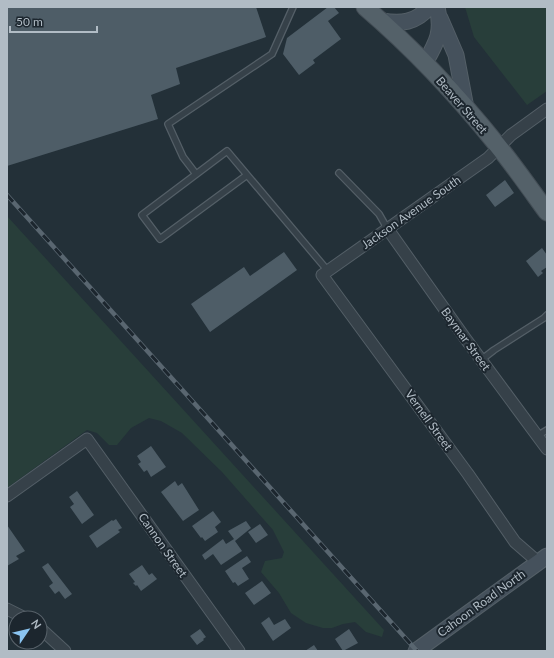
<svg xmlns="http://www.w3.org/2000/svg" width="554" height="658" viewBox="0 0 554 658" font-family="Lato,sans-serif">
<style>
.green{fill:#283e3a}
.building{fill:#4e5d67}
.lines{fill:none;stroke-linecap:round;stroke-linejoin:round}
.lane-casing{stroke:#545f67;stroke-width:8}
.street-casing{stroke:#545f67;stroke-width:13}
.secondary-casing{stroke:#545f67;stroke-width:17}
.primary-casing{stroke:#434d55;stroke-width:19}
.lane{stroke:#364149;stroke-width:5.5}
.street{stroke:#364149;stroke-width:11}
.secondary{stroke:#45515c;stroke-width:15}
.primary{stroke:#546169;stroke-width:17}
.rail-casing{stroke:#596670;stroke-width:4.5}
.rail{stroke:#1c262e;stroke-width:3;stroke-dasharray:9;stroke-linecap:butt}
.labels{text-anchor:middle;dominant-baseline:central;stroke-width:4;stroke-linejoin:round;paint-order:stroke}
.street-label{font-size:12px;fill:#b1bcc5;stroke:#1c262e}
</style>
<rect width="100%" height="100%" fill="#233038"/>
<path class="green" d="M465,7H547V91L527,105L474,37Z
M7,216L384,630L382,637L366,632L355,622L343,624L332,628H323L306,623L291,613L279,593L261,572L265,561L282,558L284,552L273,530L222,472L182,433L161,421L149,418L131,428L117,445H109L97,433L87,430L7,488Z"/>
<path class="building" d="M7,7H256L266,37L176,68L180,84L151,95L158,119L7,166Z
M328,7H334L339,13L328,21L341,39L313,60L315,63L299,75L283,54L287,38Z
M505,180L514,193L495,207L486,195Z
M542,248L547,255V267L541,271L543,273L538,277L526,261Z
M284,252L297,270L210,332L191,304L244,267L250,276Z
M151,446L166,467L151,477L147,470L144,472L138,464L141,462L137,456Z
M175,481L178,486L182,483L199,510L183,521L161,492Z
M77,491L94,515L82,524L70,507L74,504L69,497Z
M213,511L221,522L215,527L218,532L205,541L202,537L201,538L192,526Z
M116,519L122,528L118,530L120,532L97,548L89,536L112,520L113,521Z
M246,521L251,528L235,541L242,551L221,565L213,554L205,560L202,555L223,539L226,544L234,539L228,531Z
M260,524L268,535L256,543L248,532Z
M7,525L25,551L16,556L19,559L7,566Z
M247,556L251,562L242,568L249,579L238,586L235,582L233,583L225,571Z
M48,563L72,594L65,599L59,591L55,594L49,586L53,583L42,567Z
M142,565L149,575L152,573L157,579L141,591L137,585L136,586L133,583L135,582L129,574Z
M262,581L271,593L254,605L245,593Z
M269,617L274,625L285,619L291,628L273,641L261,623Z
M200,629L206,637L203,639L204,640L197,645L190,636Z
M349,629L358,643L343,651L335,639Z
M314,645L318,651H305Z"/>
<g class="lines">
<defs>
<path id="lane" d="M339,173L379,214L387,228
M196,174L183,157L168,124L272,54L293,7
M247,175L160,239L142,215L227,151L328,271
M481,360L494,350L544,318L547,315
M537,436L547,430"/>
<path id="street" d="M387,228L465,338L547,449
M7,496L87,439L239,651
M538,562L515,542L468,474L322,275L488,158L511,135L547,109
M7,609L25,618
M40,628L65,651"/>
<path id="secondary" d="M440,18L456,55L466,108
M382,21C401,24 416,23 429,7
M425,63C437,42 443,32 437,7
M416,651L547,556"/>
<path id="primary" d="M365,7C414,49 458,96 498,146C515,167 531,190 547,212"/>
</defs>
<use href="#lane" class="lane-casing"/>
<use href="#street" class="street-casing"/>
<use href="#secondary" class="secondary-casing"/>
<use href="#primary" class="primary-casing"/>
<use href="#lane" class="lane"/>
<use href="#street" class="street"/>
<use href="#secondary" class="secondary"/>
<use href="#primary" class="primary"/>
<defs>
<path id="rail" d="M7,195L417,651"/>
</defs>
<use href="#rail" class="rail-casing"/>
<use href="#rail" class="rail"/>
</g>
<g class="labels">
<g class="street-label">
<text transform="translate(462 105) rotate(49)">Beaver Street</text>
<text transform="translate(411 212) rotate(-35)">Jackson Avenue South</text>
<text transform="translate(466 339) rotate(54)">Baymar Street</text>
<text transform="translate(429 420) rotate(54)">Vernell Street</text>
<text transform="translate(163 545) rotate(55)">Cannon Street</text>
<text transform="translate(481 603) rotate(-36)">Cahoon Road North</text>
</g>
</g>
<rect width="554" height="658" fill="none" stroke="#b1bcc5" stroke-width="16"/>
<g transform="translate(28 630) rotate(55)"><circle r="19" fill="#1c262e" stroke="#58626a"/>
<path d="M0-3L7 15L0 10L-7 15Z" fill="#8ac4f1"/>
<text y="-6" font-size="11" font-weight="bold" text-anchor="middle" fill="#b1bcc5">N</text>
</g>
<path d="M10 26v6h87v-6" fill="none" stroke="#b1bcc5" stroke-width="2"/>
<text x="16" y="26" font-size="12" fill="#b1bcc5" stroke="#1c262e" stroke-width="3" paint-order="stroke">50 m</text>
</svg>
